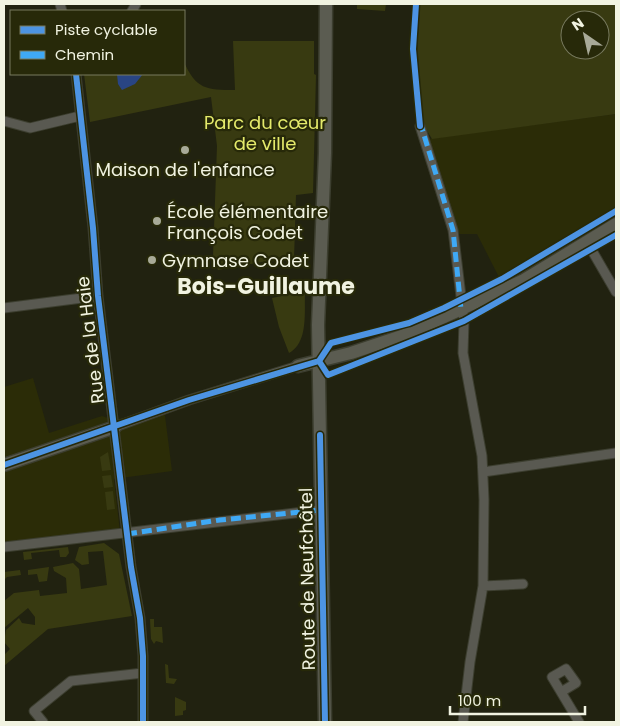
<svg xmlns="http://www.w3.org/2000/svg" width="620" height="726" viewBox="0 0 620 726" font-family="Poppins,sans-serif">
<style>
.built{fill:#2b2c07}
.green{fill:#383a11;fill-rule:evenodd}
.water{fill:#294583}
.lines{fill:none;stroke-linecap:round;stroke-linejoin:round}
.street-casing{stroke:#3c3e2f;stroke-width:11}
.secondary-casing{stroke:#3c3e2f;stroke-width:15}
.street{stroke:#595951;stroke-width:9}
.secondary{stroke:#5b5c51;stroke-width:12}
.quiet{stroke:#3fa9f5;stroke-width:5;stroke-dasharray:10 5;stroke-linecap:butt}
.cycleway-casing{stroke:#272909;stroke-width:9}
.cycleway{stroke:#4d94e3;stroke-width:6}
.poi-dot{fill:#a8aa98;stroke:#272909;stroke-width:2}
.labels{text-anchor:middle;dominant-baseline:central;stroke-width:4.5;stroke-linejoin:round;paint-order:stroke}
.park-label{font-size:18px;fill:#e4ea6b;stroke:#272909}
.poi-label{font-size:18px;fill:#f1f3e1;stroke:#272909;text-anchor:start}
.street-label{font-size:18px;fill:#f1f3e1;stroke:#272909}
.district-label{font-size:22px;font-weight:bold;fill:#f1f3e1;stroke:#272909}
</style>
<rect width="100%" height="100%" fill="#212210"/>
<path class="built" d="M616,114V223L505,289L477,234H456L427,139Z
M33,378L49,433L102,416L114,420L164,408L172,471L114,479L120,532L4,546V387Z"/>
<path class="green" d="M357,4H386L385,11L357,9Z
M420,4H616V114L432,139L421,121L417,50ZM570,20H600V50H570Z
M233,41H314V74L316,75L313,193L296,195L294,260L262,262L218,270L213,256L217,146L211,97L90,122L84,74H184V62C196,89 206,90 235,90Z
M305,291C304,311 309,342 289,353L279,327L272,298Z
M108,452L111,470L102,471L100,457Z
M111,475L113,487L104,488L102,476Z
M113,491L115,509L107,510L105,492Z
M104,543L119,554L132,616L48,629L4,666V655L10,649L4,642L6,630L19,618L22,623L35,625V617L28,608L4,628V601L14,593L39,590L40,596L67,593L66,578L54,571L53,567L73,563L79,569L81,589L107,585L103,551L88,552L89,564L82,565L75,560L79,547Z
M68,547L69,553L66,557H60L59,550L31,553L32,559L24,560L23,552Z
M49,567L47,581L39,582L37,574L28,575V570Z
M20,570L21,575L7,577L4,580V572Z
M150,619H154V627H162L163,643L156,641L154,644L151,639Z
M165,664L168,665L169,678L177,679L174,684L166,683Z
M175,697L186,702V710L183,711V715L175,716Z"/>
<path class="water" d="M117,74H143L135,84L122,90L118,84Z"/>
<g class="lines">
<defs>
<path id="street" d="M60,4L62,11
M132,11L136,4
M76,74L93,228L98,296L131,567L140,618L143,656V722
M4,121L30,128L80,116
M420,126L453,230L464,321L463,353L482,456L484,500L483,586L470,662L463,722
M587,242L616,292
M4,308L98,296
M115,427L189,400L298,366
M483,472L616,453
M4,547L321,510
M483,586L523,584
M561,692L576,683L566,669L552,677L579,722
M43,722L34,711L71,681L143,673"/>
<path id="secondary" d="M298,366L351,353L402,336L444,317L524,280L616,224
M4,465L115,427
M325,722L318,325L325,153L326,4"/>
</defs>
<use href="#street" class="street-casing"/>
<use href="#secondary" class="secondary-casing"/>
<use href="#street" class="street"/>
<use href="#secondary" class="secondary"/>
<path class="quiet" d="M420,122L453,230L461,309
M127,534L220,520L321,510"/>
<defs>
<path id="cycleway" d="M416,4L413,49L420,126
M76,74L93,228L98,296L131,567L140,618L143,656V722
M319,361L328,375L464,321L616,235
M319,361L331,343L409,323L444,308L502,279L616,211
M320,435L325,722
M4,465L189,400L319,361"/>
</defs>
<use href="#cycleway" class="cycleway-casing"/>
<use href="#cycleway" class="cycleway"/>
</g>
<g class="poi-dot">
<circle cx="185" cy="150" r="5"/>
<circle cx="157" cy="221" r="5"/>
<circle cx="152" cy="260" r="5"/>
</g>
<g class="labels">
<g class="park-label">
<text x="265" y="122">Parc du cœur<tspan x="265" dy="21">de ville</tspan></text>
</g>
<g class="poi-label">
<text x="185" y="169" text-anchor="middle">Maison de l'enfance</text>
<text x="167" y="211">École élémentaire<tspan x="167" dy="21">François Codet</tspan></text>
<text x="162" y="260">Gymnase Codet</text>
</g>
<g class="street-label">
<text transform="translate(90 340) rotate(-97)">Rue de la Haie</text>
<text transform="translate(307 579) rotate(-91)">Route de Neufchâtel</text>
</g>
<g class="district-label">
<text x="266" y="286">Bois-Guillaume</text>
</g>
</g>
<rect width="620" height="726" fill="none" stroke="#f1f3e1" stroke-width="10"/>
<rect x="10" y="10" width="175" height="65" fill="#272909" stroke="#787a5f"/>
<rect x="20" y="26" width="25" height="8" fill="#4d94e3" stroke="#787a5f"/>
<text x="55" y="35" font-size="15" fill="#f1f3e1">Piste cyclable</text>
<rect x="20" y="51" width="25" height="8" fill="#3fa9f5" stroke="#787a5f"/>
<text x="55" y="60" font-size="15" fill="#f1f3e1">Chemin</text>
<g transform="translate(585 35) rotate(326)"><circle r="24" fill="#272909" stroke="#787a5f"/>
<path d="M0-4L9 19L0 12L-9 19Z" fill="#a8aa98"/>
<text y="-8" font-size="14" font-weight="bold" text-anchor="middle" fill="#f1f3e1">N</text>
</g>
<path d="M450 706v8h135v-8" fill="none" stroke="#f1f3e1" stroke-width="2.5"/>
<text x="458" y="706" font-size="15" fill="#f1f3e1" stroke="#272909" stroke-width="4" paint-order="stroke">100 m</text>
</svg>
